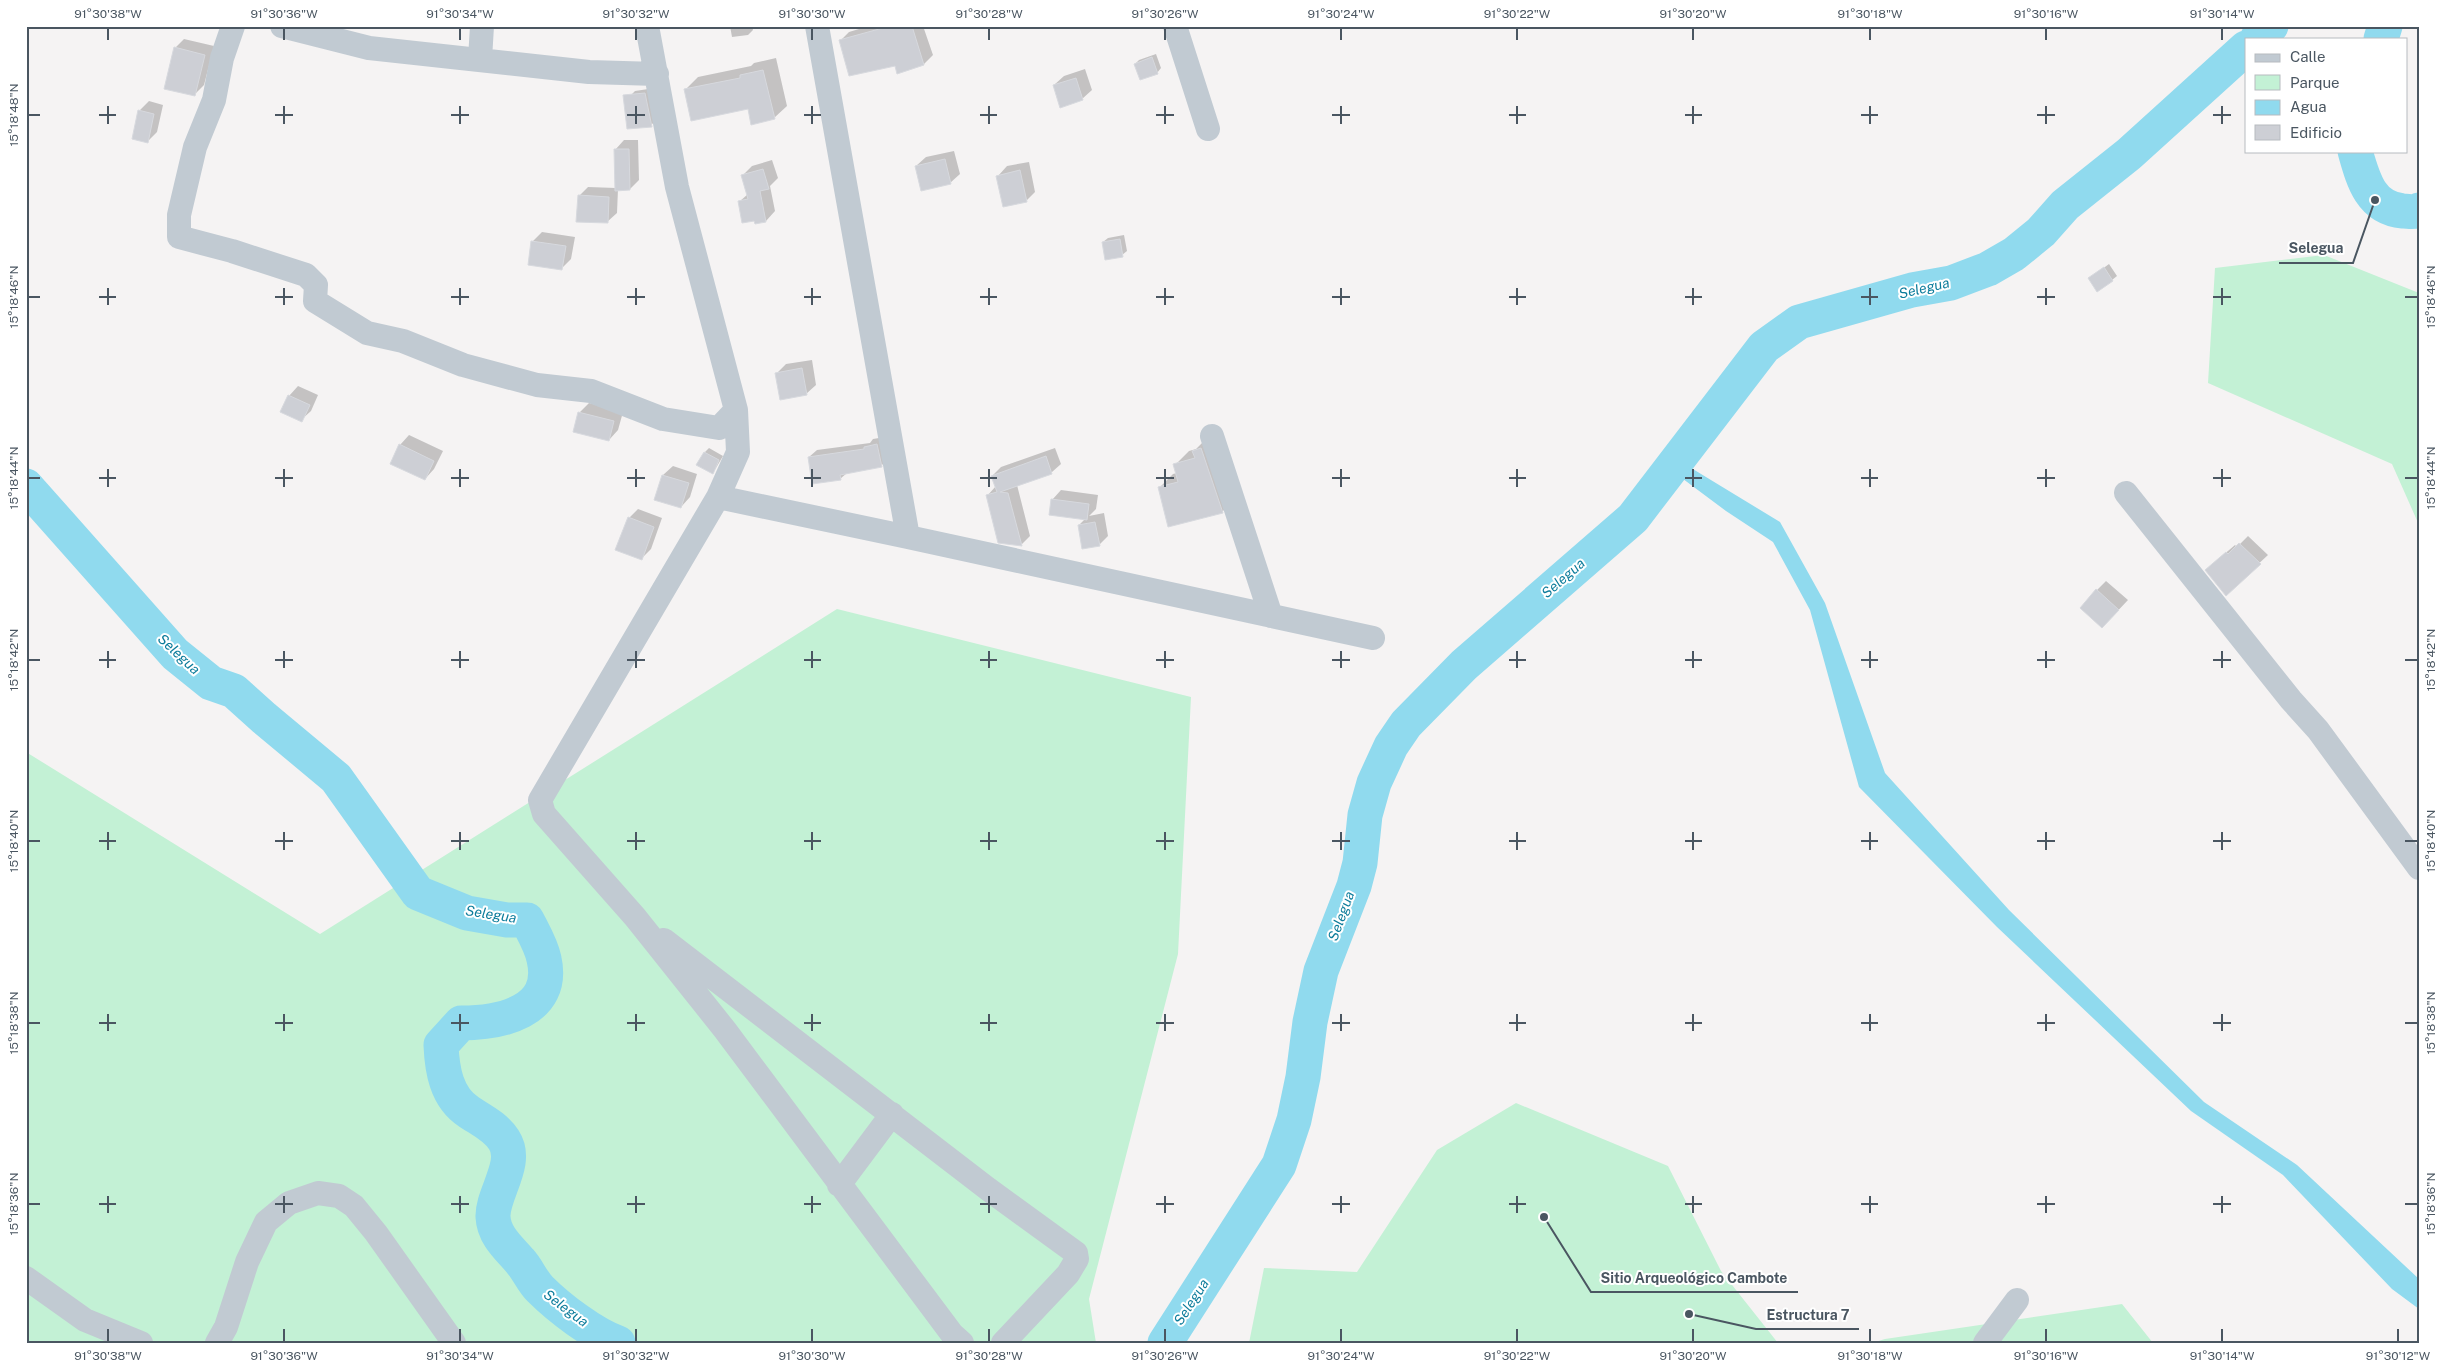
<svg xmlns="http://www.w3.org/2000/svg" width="2445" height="1369" viewBox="0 0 2445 1369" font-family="'Public Sans',sans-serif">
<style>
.green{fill:#c3f1d5}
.water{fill:#90daee}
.shadow{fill:#0003}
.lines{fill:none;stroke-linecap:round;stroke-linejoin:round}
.river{stroke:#90daee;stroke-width:35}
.building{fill:#cdcfd5;stroke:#d7d9de}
.street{stroke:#c1cad2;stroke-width:24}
.ticks{fill:none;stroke:#4a5661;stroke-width:2}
.labels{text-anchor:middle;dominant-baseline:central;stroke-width:4;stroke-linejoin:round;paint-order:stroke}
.water-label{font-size:14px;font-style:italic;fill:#0c7c9b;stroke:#fff}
.leader{fill:none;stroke:#4a5661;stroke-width:2}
.callout-dot{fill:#4a5661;stroke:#fff;stroke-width:2}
.callout-label{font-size:14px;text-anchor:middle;font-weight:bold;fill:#4a5661;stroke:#fff;stroke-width:4;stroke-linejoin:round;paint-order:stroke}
.neatline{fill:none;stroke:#4a5661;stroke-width:2}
.ticks-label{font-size:12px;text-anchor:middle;fill:#4a5661}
</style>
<rect width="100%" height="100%" fill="#f5f3f3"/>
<path class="green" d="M2324,255L2419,293V525L2392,464L2208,383L2215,268Z
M837,609L1191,697L1178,954L1089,1299L1096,1343H26V752L320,934Z
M1516,1103L1668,1166L1721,1271L1778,1343H1249L1264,1268L1357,1272L1437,1150Z
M2122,1304L2153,1343H1872L1885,1339Z"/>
<path class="water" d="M1678,460L1780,522L1825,603L1885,773L2009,910L2204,1102L2297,1165L2419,1279V1309L2392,1289L2283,1175L2191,1111L1997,927L1859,787L1810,610L1773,542L1726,511L1671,470Z"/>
<path class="shadow" d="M730,26H752L753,30L748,35L732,37Z
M869,26H923L933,55L924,64L898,72L896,65L840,41L849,32Z
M184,39L214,46L204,85L195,94L175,48Z
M1156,54L1161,68L1157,73L1135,64L1139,60Z
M776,58L787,106L774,118L749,108L686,89L698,77L751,66L754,63Z
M1085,69L1092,90L1082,99L1054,85L1064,76Z
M655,88L661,116L651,125L625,101L635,91Z
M149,101L163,105L157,132L148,141L139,111Z
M624,140H638L639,180L630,189H618L617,213L607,222L579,196L588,187L616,188L615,150Z
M954,151L960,174L950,183L916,166L926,157Z
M772,160L778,178L770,186L775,211L766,221L739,202L748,194L742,176L752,166Z
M1029,162L1035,192L1026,201L998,176L1007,166Z
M542,232L575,237L571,259L562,268L532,242Z
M1124,235L1127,251L1122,255L1103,242L1108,238Z
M2109,264L2117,276L2112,280L2090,278Z
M812,360L816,385L806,394L777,373L786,364Z
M298,386L318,395L311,411L301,420L289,396Z
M589,403L623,412L618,430L609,440L579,413Z
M409,435L443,451L434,469L425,479L400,445Z
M885,437L889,458L881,466L847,473L840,479L809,457L817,450L870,443L873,439Z
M1207,438L1236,498L1222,512L1159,488L1173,474L1177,473L1175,465L1189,451L1196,449Z
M709,448L723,456L713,473L705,452Z
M1055,448L1061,464L1052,472L1017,485L1030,536L1021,545L987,496L996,486L992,476L1001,467Z
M673,466L697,474L690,497L681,507L656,499L663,475Z
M1061,490L1098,495L1096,509L1089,516L1104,513L1108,536L1099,545L1079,525L1086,518L1052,500Z
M638,509L662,518L651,549L641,559L629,518Z
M2248,536L2268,555L2226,594L2215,562L2235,545L2237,547Z
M2106,581L2128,600L2112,617L2097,590Z"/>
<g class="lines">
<path class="river" d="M2257,39L2271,26
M2381,39L2385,26
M2355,151C2363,179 2370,208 2403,211C2409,211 2414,213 2419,210
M26,486L175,654L211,683L234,691L264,718L336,778L418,893L467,913L507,920H527C533,932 541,945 544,959C556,1012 500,1023 461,1023L441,1045C442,1069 446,1097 469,1112C481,1120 496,1127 504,1140C519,1163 492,1194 493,1217C494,1236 509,1248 520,1261C528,1270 532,1281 540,1289C559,1308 593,1334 618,1343
M1165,1343L1279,1165L1294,1120L1303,1077L1310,1022L1321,971L1354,886L1360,863L1365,815L1374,783L1391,746L1406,724L1464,665L1633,518L1764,347L1799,322L1912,290L1951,283L1988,269L2014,254L2041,232L2065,205L2129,154L2246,48"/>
</g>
<path class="building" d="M890,26H912L924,65L897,74L895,66L849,76L839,40Z
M174,47L205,55L195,96L164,89Z
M1152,57L1158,74L1140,80L1134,64Z
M763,70L775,119L751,125L748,109L691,121L684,89L740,78V75Z
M1076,78L1083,100L1060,108L1053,85Z
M645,93L652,127L627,129L623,95Z
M138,110L154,114L148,143L132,139Z
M614,149H629L630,190L615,191Z
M945,159L951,184L921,191L915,166Z
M763,169L769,189L760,191L766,222L755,224L754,221L742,223L738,201L748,199L741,175Z
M1020,170L1027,202L1003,207L996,176Z
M578,195L609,197L608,223L576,222Z
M1120,239L1123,257L1105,260L1102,242Z
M531,241L566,246L562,270L528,265Z
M2104,267L2113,281L2097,292L2088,278Z
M802,368L807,395L780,400L775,373Z
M288,395L310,405L302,422L280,412Z
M578,412L614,421L609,441L573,432Z
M399,444L434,461L425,480L390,464Z
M877,444L882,467L840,475L841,480L812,484L808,457L864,449V447Z
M1201,448L1223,513L1168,527L1158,487L1178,482L1173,464L1195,458L1192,451Z
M704,452L719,460L713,474L696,465Z
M1046,456L1052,474L1000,492L1008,493L1022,546L998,543L986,495L997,492L991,476Z
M662,475L689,483L681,508L654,500Z
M1051,499L1089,504L1087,520L1049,515Z
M628,517L654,527L642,560L615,550Z
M1095,522L1100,546L1082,549L1078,525Z
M2239,543L2261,564L2226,596L2205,570L2226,552L2228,554Z
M2096,589L2119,610L2102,628L2080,608Z"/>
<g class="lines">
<path class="street" d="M233,26L222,58L214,100L195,147L179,215V237L232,251L306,275L316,285L315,301L367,333L403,341L463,365L537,385L591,391L663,419L719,428L736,410
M282,26L369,48L589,72L657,74
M647,26L677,187L736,410L738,452L718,497
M817,26L908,537L1373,638
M1175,26L1208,129
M480,59L482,26
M1212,436L1271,616
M2126,493L2291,700L2318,730L2419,868
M908,537L718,497L540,800L544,814L635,917L725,1030L952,1334L962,1343
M664,940L988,1189L1076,1253L1077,1259L1068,1274L1003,1343
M839,1185L892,1114
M26,1278L85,1320L141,1343
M217,1343L226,1327L247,1262L266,1222L289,1203L318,1193L339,1196L354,1206L376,1233L454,1343
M1985,1343L2017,1300"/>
</g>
<path class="ticks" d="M108,28V40M284,28V40M460,28V40M636,28V40M812,28V40M989,28V40M1165,28V40M1341,28V40M1517,28V40M1693,28V40M1870,28V40M2046,28V40M2222,28V40M108,106V124M284,106V124M460,106V124M636,106V124M812,106V124M989,106V124M1165,106V124M1341,106V124M1517,106V124M1693,106V124M1870,106V124M2046,106V124M2222,106V124M28,115H40M99,115H116M275,115H293M451,115H469M627,115H645M804,115H821M980,115H997M1156,115H1174M1332,115H1350M1509,115H1526M1685,115H1702M1861,115H1878M2037,115H2055M2213,115H2231M108,288V305M284,288V305M460,288V305M636,288V305M812,288V305M989,288V305M1165,288V305M1341,288V305M1517,288V305M1693,288V305M1870,288V305M2046,288V305M2222,288V305M28,297H40M99,297H116M275,297H293M451,297H469M627,297H645M804,297H821M980,297H997M1156,297H1174M1332,297H1350M1509,297H1526M1685,297H1702M1861,297H1878M2037,297H2055M2213,297H2231M2405,297H2418M108,469V487M284,469V487M460,469V487M636,469V487M812,469V487M989,469V487M1165,469V487M1341,469V487M1517,469V487M1693,469V487M1870,469V487M2046,469V487M2222,469V487M28,478H40M99,478H116M275,478H293M451,478H469M627,478H645M804,478H821M980,478H997M1156,478H1174M1332,478H1350M1509,478H1526M1685,478H1702M1861,478H1878M2037,478H2055M2213,478H2231M2405,478H2418M108,651V668M284,651V668M460,651V668M636,651V668M812,651V668M989,651V668M1165,651V668M1341,651V668M1517,651V668M1693,651V668M1870,651V668M2046,651V668M2222,651V668M28,660H40M99,660H116M275,660H293M451,660H469M627,660H645M804,660H821M980,660H997M1156,660H1174M1332,660H1350M1509,660H1526M1685,660H1702M1861,660H1878M2037,660H2055M2213,660H2231M2405,660H2418M108,832V850M284,832V850M460,832V850M636,832V850M812,832V850M989,832V850M1165,832V850M1341,832V850M1517,832V850M1693,832V850M1870,832V850M2046,832V850M2222,832V850M28,841H40M99,841H116M275,841H293M451,841H469M627,841H645M804,841H821M980,841H997M1156,841H1174M1332,841H1350M1509,841H1526M1685,841H1702M1861,841H1878M2037,841H2055M2213,841H2231M2405,841H2418M108,1014V1031M284,1014V1031M460,1014V1031M636,1014V1031M812,1014V1031M989,1014V1031M1165,1014V1031M1341,1014V1031M1517,1014V1031M1693,1014V1031M1870,1014V1031M2046,1014V1031M2222,1014V1031M28,1023H40M99,1023H116M275,1023H293M451,1023H469M627,1023H645M804,1023H821M980,1023H997M1156,1023H1174M1332,1023H1350M1509,1023H1526M1685,1023H1702M1861,1023H1878M2037,1023H2055M2213,1023H2231M2405,1023H2418M108,1196V1213M284,1196V1213M460,1196V1213M636,1196V1213M812,1196V1213M989,1196V1213M1165,1196V1213M1341,1196V1213M1517,1196V1213M1693,1196V1213M1870,1196V1213M2046,1196V1213M2222,1196V1213M28,1204H40M99,1204H116M275,1204H293M451,1204H469M627,1204H645M804,1204H821M980,1204H997M1156,1204H1174M1332,1204H1350M1509,1204H1526M1685,1204H1702M1861,1204H1878M2037,1204H2055M2213,1204H2231M2405,1204H2418M108,1329V1342M284,1329V1342M460,1329V1342M636,1329V1342M812,1329V1342M989,1329V1342M1165,1329V1342M1341,1329V1342M1517,1329V1342M1693,1329V1342M1870,1329V1342M2046,1329V1342M2222,1329V1342M2398,1329V1342"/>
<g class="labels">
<g class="water-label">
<text transform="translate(1924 288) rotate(-13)">Selegua</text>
<text transform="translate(1563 578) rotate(-41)">Selegua</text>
<text transform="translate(179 654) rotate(43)">Selegua</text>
<text transform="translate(491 914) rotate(9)">Selegua</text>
<text transform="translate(1341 916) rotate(-70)">Selegua</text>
<text transform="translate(1191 1302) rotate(-57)">Selegua</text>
<text transform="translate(566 1308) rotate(37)">Selegua</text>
</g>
</g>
<path class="leader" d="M2375 200L2353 263H2279M1544 1217L1591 1292H1798M1689 1314L1756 1329H1859"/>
<g class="callout-dot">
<circle cx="2375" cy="200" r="5"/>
<circle cx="1544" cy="1217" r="5"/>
<circle cx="1689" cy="1314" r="5"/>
</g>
<g class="callout-label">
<text x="2316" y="253">Selegua</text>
<text x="1694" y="1283">Sitio Arqueológico Cambote</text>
<text x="1808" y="1320">Estructura 7</text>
</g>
<rect width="2445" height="1369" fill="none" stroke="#ffffff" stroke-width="55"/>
<rect x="2245" y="38" width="162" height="115" fill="#ffffff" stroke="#b7bbc0"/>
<rect x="2255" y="54" width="25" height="8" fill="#c1cad2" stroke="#b7bbc0"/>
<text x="2290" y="62" font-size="15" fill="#4a5661">Calle</text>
<rect x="2255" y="75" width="25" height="15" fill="#c3f1d5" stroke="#b7bbc0"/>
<text x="2290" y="88" font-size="15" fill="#4a5661">Parque</text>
<rect x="2255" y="100" width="25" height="15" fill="#90daee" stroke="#b7bbc0"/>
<text x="2290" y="112" font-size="15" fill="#4a5661">Agua</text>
<rect x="2255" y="125" width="25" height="15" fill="#cdcfd5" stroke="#b7bbc0"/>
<text x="2290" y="138" font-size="15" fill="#4a5661">Edificio</text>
<rect x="28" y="28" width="2390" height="1314" class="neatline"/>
<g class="ticks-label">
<text x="108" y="18">91°30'38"W</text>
<text x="284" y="18">91°30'36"W</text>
<text x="460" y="18">91°30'34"W</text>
<text x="636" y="18">91°30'32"W</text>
<text x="812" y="18">91°30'30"W</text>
<text x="989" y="18">91°30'28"W</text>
<text x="1165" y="18">91°30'26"W</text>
<text x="1341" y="18">91°30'24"W</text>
<text x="1517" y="18">91°30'22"W</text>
<text x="1693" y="18">91°30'20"W</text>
<text x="1870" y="18">91°30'18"W</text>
<text x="2046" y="18">91°30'16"W</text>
<text x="2222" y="18">91°30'14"W</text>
<text transform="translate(14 115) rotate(-90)" y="4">15°18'48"N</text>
<text transform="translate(14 297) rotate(-90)" y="4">15°18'46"N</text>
<text transform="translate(2431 297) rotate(-90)" y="4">15°18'46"N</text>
<text transform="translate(14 478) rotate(-90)" y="4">15°18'44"N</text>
<text transform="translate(2431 478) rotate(-90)" y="4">15°18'44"N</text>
<text transform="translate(14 660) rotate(-90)" y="4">15°18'42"N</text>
<text transform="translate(2431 660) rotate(-90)" y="4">15°18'42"N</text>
<text transform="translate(14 841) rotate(-90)" y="4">15°18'40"N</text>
<text transform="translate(2431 841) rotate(-90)" y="4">15°18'40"N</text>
<text transform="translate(14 1023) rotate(-90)" y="4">15°18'38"N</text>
<text transform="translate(2431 1023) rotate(-90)" y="4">15°18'38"N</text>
<text transform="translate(14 1204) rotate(-90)" y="4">15°18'36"N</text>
<text transform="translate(2431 1204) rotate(-90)" y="4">15°18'36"N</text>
<text x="108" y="1360">91°30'38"W</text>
<text x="284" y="1360">91°30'36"W</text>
<text x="460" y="1360">91°30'34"W</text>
<text x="636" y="1360">91°30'32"W</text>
<text x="812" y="1360">91°30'30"W</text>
<text x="989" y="1360">91°30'28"W</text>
<text x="1165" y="1360">91°30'26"W</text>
<text x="1341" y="1360">91°30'24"W</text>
<text x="1517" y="1360">91°30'22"W</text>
<text x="1693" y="1360">91°30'20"W</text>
<text x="1870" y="1360">91°30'18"W</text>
<text x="2046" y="1360">91°30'16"W</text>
<text x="2222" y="1360">91°30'14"W</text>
<text x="2398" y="1360">91°30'12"W</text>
</g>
</svg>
